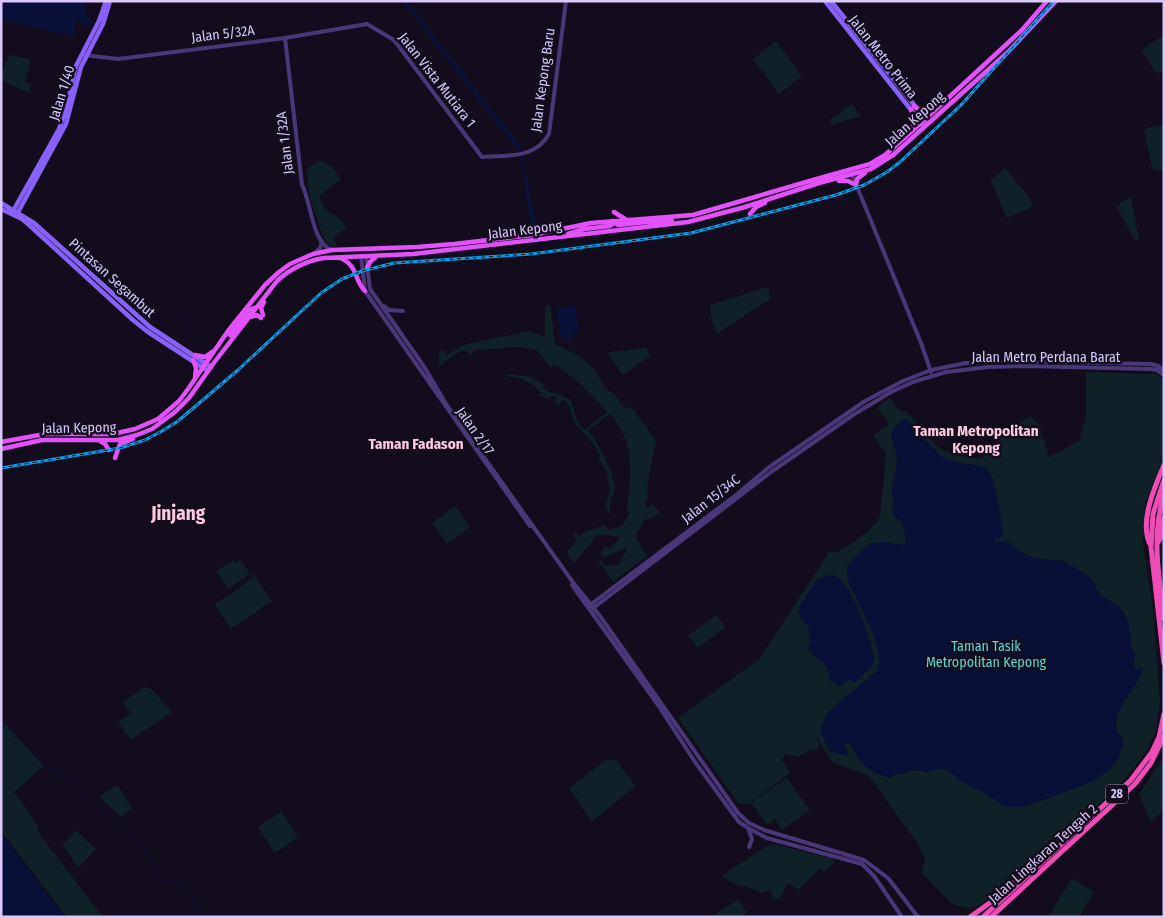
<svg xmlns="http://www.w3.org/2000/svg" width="1165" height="918" viewBox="0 0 1165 918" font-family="'Fira Sans Condensed',sans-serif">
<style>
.green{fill:#0f2126}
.water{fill:#091037}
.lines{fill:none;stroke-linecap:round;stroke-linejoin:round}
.stream{stroke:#091037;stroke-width:1}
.tertiary{stroke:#49377a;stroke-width:4}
.secondary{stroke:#8861fb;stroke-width:4.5}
.primary{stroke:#e351fb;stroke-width:4.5}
.trunk{stroke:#ef4cb7;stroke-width:5}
.rail-casing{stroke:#05a0ec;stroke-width:3}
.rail{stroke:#120c1c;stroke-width:1;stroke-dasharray:4;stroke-linecap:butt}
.labels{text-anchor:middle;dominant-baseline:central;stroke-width:5;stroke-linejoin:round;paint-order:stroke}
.shield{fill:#120c1c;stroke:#9e90ba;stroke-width:1}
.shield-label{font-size:12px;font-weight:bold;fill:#dac8fe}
.street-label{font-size:14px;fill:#dac8fe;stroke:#120c1c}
.park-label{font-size:14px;fill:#57dbd8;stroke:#120c1c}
.neighbourhood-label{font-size:15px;font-weight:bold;fill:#fecadf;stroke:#120c1c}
.district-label{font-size:19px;font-weight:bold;fill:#fecadf;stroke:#120c1c}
</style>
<rect width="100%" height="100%" fill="#120c1c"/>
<path class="green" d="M1164,35V72L1156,73L1141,50Z
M776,41L802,76L779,94L753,59Z
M10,55L31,60L25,82L31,84L29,93L1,80V72Z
M852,104L861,116L831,125L830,120Z
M1164,124V171L1154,170L1152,168L1144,130L1146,128Z
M320,160L332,167L341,179L319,196C321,199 322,205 325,208C332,216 343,216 346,229L333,236L337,247L327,244C316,220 307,195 307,169Z
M1005,168L1028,195L1033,207L1007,218L991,181Z
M1131,197L1139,240L1134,239L1116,206Z
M768,287L771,298L717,334L711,316L710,305Z
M550,305L555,344C579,355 596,363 605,389L614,394L625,409L630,406L656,440L647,488L648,497L645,503L647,508L653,504L660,513L653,518L645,520L635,536L647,556L613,582L598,561L600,559L606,566L618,565L626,551L625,548L603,558L600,554L605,546L608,549L619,540L618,536L597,535L574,564L567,552L577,540L573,534L575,532L579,536L586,531L605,525L609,530L622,526L629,513L627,510C631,474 636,443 610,414L588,430L594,438L611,470L615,488L610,502V516L605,507L610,490L606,471L599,459L600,457L595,446L575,423L567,402L562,400L559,406L554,403L556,398L553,396L547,399L544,396L539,397L538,396L541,392C531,381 521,378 505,376L507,374L532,377L544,384L543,387L549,393L553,392L571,400L578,423L584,430L607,412L580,383L556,365L550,367L537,350L521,347L475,350L469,356L467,351H460L439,366V352L445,350L446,356L462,345L529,331L545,337V306Z
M647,348L650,356L624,374H621L615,363L608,354L609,352Z
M1086,372L1157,374L1164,381V456L1146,501L1143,543L1153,610L1160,702L1156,731L1143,757L1123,781L1093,810L1049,850L982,904L968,908L952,904L922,873L925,857L915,840L869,776L832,762L823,748L815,732L820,747L815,751L812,749L798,757L785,754L782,760L790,773L749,804H739L678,718L759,659L829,552H838L866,533L876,523L880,516L886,460H884L886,453L873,436L889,424L877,407L890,398L897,408L903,412L905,411L910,415L939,448L954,455L981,459L1006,432L1031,416L1040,426L1049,457L1080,440L1086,415Z
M455,506L470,527L447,544L432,523Z
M233,560L235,563L240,560L250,574L228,589L216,571Z
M255,576L272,601L231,629L215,605Z
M716,615L726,627L699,647H697L689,637L690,634Z
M144,687L152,689L172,712L131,740L118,722L131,713L123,702Z
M1,719L44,766L14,792L39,827L37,831L103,917H67L1,831Z
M1164,756V810L1151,822L1139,794Z
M606,760H616L635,786L592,822L569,788Z
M787,778L810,810L782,830L775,819L767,825L751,803Z
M117,785L132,808L121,817L99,797Z
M281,811L298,837L275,853L258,827Z
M76,830L96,849L79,868L62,845Z
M774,844L834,859L833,864L825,872L819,869L798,890L790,884H787L779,901L777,898L774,901L772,898L771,890L762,893L745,886H738L721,876L765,847Z
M1072,878L1094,892L1079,917H1048Z
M739,899L746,912L741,917H711Z"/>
<path class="water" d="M7,1H84L86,3C84,11 88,17 94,23L88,28L83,23L76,20L75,36L4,21L1,18V6Z
M402,1H407L521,147L534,215L541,243H536L529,216L521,157L517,149Z
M575,305L579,331L572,334V340H566L560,336L557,308Z
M906,419L941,456L952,461L987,467L993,479L1004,533L999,539H995L994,543L1006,540L1026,555L1040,559L1064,561L1093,579L1097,590L1105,598L1122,609L1129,624L1132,650L1135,654L1134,667L1137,669L1141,667L1143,669C1137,690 1111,709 1117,732L1122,737L1124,745L1116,763L1106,772L1094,781L1024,807H1005L984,793L960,781L947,770L939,769L927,772L915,770L906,772L903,774L895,775L890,778C867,772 861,764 850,744L843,743L849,754L847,756L829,751L820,730L826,716L834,706L877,671C887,646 856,605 848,580C847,576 847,570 847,565L869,543L885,542L903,545L906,543C906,530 902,521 892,514V509L894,502C888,485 897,475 897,459C897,450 890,441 892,432C894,427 900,420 906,419Z
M832,574C837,577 841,579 844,584C854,596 873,642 874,657C874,660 872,665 871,668L860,677L859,680L853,682L850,680L839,686L831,681L826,666L810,652L808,648L810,640L808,625L804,623L798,614L800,606L816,580Z
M1,833L65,917H1Z"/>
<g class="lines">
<path class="stream" d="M179,308L188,316L190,333L211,348
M1,723L44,764L74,785L147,851L157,874L165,880L182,883L187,885L204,917"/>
<path class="tertiary" d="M285,38L302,185C311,201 312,244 332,250
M85,55L118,59L285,38L367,24L394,40L482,157C508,155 535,159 549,134L566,1
M851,172L921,343L931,372
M314,254L320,248L322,241
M361,256L365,291L530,526
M366,256L370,289L425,368L446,404L572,581L600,616L738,813L749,823L764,830L864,860L888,878L918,917
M384,306L389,310L403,311
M572,585L658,705L695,762L739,822L748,828L767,838L862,864L874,876L902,917
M590,605L736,495L768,468L865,401L903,381L931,370L966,363L1007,361L1151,364L1158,366L1164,370
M592,609L771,472L853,415L891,392L913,382L946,372L988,367L1026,366L1151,369L1157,370L1164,375
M748,828L752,839L749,847"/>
<path class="secondary" d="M825,1L923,125
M831,1L927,121
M1,203L34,223L150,327L211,367
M1,209L22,219L28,224L133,320L148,332L208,371
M13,211L59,129L66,109L76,66L99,21L106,1
M17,214L66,124L81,67L103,24L110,1"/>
<path class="primary" d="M914,106L923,113L933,111
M911,109L914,120L911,130
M839,181H848L856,185L857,179L865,173
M614,212L625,219
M750,214L756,207L765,203
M612,221L618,225L646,222L672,221
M568,234L584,229L610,226L615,222
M340,258C359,266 353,279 365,291
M367,268L370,262L377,256
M263,315L261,308L264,302
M250,317L257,315L261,318
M230,335L249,310L257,307
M195,355L205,357L212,352
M193,360L196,368L195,378
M100,441L105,444L109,450
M1,442L45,434H113L135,429L158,419L179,401L188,389L228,331L265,285L279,272L290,264L313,254L332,250L417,247L454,244L533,235L591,223L693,215L813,180L870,164L885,155L921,123L1022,30L1047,1
M1,449L42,440H118L137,435L152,429L175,412L189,398L213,364L277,281C290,269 306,261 324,258L413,254L688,222L745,207L819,183L871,169L893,155L1008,52L1056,1
M115,458L120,444L133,439"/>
<path class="trunk" d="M1164,480L1153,514L1151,547L1164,663
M1164,495C1151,536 1159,577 1164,619
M1157,544L1161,537L1164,518
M1151,546C1138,524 1155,486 1164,465
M970,917L991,902L1023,874L1034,867
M983,917L1131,780L1152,752L1159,737L1164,714
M991,917L1135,784L1151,763L1164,736"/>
<defs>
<path id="rail" d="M1,468L120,448L145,440L162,431L178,421L238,370L321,293L342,279L362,271L394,263L531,254L691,233L836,195L864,185L887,172L900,162L961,105L1054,1"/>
</defs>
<use href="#rail" class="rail-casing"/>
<use href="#rail" class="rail"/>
</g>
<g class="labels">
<rect class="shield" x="1106" y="784.5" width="22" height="19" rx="4"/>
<g class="shield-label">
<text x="1117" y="794">28</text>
</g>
<g class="street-label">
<text transform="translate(223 34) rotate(-7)">Jalan 5/32A</text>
<text transform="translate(883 57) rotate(52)">Jalan Metro Prima</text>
<text transform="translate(437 80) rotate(52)">Jalan Vista Mutiara 1</text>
<text transform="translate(543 80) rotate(-82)">Jalan Kepong Baru</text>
<text transform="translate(62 93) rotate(-73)">Jalan 1/40</text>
<text transform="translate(915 119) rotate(-42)">Jalan Kepong</text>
<text transform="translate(285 143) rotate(-97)">Jalan 1/32A</text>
<text transform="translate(525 230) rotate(-7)">Jalan Kepong</text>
<text transform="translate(112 278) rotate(42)">Pintasan Segambut</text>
<text x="1046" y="357">Jalan Metro Perdana Barat</text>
<text transform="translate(79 428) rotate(-1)">Jalan Kepong</text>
<text transform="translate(475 431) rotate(55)">Jalan 2/17</text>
<text transform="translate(711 499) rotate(-38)">Jalan 15/34C</text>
<text transform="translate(1043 854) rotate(-42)">Jalan Lingkaran Tengah 2</text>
</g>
<g class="park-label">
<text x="986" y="646">Taman Tasik<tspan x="986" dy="16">Metropolitan Kepong</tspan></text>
</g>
<g class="neighbourhood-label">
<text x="976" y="431">Taman Metropolitan<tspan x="976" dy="17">Kepong</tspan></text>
<text x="416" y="444">Taman Fadason</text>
</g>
<g class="district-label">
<text x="178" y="513">Jinjang</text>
</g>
</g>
<rect width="1165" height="918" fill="none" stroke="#dac8fe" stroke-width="5"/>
</svg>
